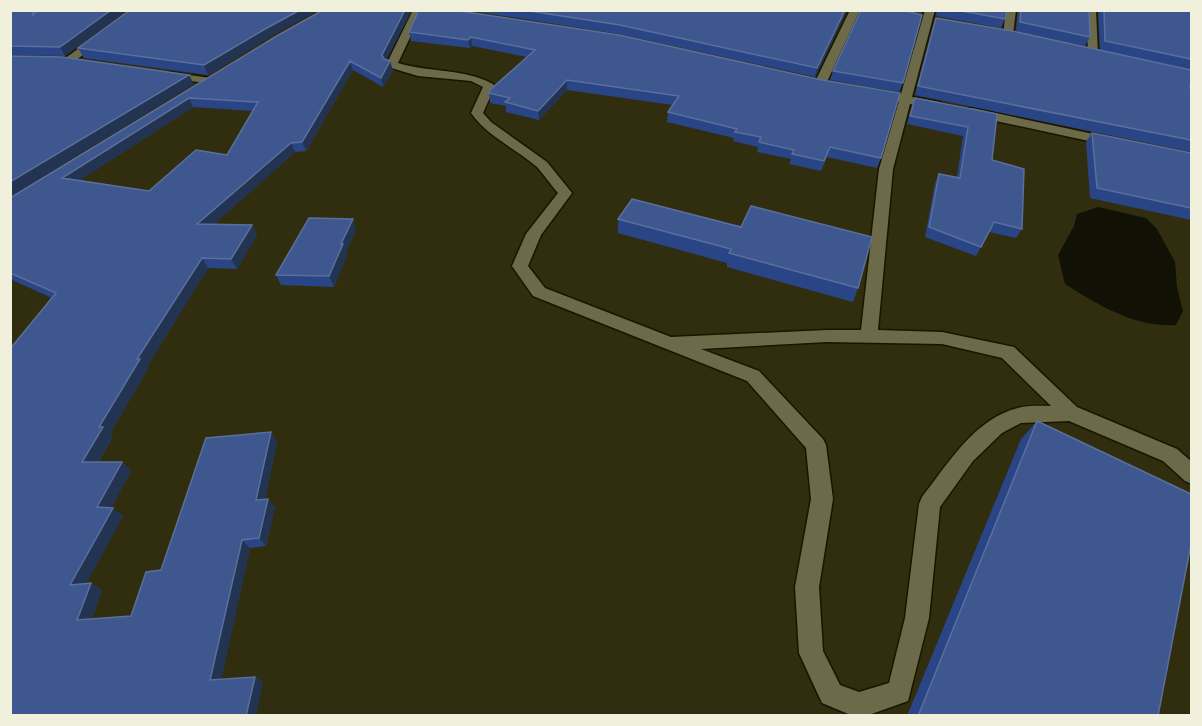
<svg xmlns="http://www.w3.org/2000/svg" width="1202" height="726" viewBox="0 0 1202 726" font-family="Inter,sans-serif">
<style>
.water{fill:#121105}
.lines{fill:none;stroke-linecap:round;stroke-linejoin:round}
.street-casing{stroke:#181600;stroke-width:3}
.street{fill:#6c6a49;fill-rule:evenodd}
.wall{fill:#2a4586;fill-rule:evenodd}
.shaded-wall{fill:#233452}
.building{fill:#3f578f;stroke:#5b6f9b;stroke-width:1.5;fill-rule:evenodd}
</style>
<rect width="100%" height="100%" fill="#302e0e"/>
<path class="water" d="M1098,207L1146,218L1157,229L1175,262L1177,287L1183,311L1176,325C1136,328 1098,305 1065,284L1058,255L1074,226L1077,214Z"/>
<g class="lines">
<defs>
<path id="street" d="M132,10H144L72,63H64V59Z
M413,10H423L398,63C430,73 464,68 493,84L495,86L483,113L491,122L547,162L572,193L541,235L528,266L545,288L671,337L827,330H861L879,169L899,101L871,96L869,93L875,89L901,94L925,10H935L912,97L940,102L942,105L936,109L910,104L893,169L878,330L942,332L1014,347L1077,407L1177,449L1192,462V484L1185,481L1163,461L1069,421L1021,423L1002,433L973,461L940,507L929,618L908,701L866,716H853L822,703L799,653L795,587L811,499L806,448L747,381L533,296L512,266L526,234L558,193C551,185 544,175 537,167C515,148 488,137 471,113L483,87L471,81L418,76L388,67L386,65ZM827,342L942,344L1002,358L1051,406C1040,406 1028,405 1018,408C975,418 947,465 922,497L919,504L905,618L889,683L859,692L840,685L823,651L819,587L833,499L826,445L823,439L759,371L701,349Z
M850,10H860L826,84L820,87L816,86L814,84Z
M1006,10H1016L1013,35L1008,38L1003,35Z
M1086,10H1096L1098,54L1093,57L1088,54Z
M168,72L211,78L217,81L211,84L164,77L162,75Z
M972,108L1112,138L1118,142L1112,146L968,115V109Z"/>
</defs>
<use href="#street" class="street-casing"/>
<use href="#street" class="street"/>
</g>
<path class="wall" d="M10,10H127L65,56L10,55Z
M323,10H412L386,60L390,61L393,71L383,87L353,70L306,151L295,152L214,224L252,225L257,235L237,269L208,268L147,366L148,368L110,434L113,437L98,462H122L131,471L111,508L123,516L86,583H91L102,590L92,619L131,616L161,570L271,432L277,442L265,499L275,507L266,546L250,548L221,680L255,677L263,682L10,716L52,298L10,279V198ZM193,107L252,111L227,155L149,191L80,180Z
M419,10L881,158L877,168L827,157L821,171L789,164L791,159L757,152L758,147L733,141L734,138L667,122L668,112L673,105L567,90L539,120L506,112V106L490,103L489,93L527,57L472,46L470,48L411,41L409,32Z
M466,10H847L815,77L619,34Z
M906,10H923L921,13Z
M1007,10L1005,19L1001,28L936,16L937,11Z
M1018,10H1089L1090,37L1085,46L1016,31Z
M1098,10H1191V152L915,95L933,27L936,18L1100,50Z
M268,38L208,75L84,58L78,48Z
M833,71L903,83L899,92L830,80Z
M915,98L997,114L992,160L1022,229L1016,238L989,232L976,256L925,237L935,183L939,174L957,177L963,136L907,124Z
M1092,133L1191,153V220L1090,198L1086,142Z
M632,199L858,288L853,302L727,267V263L618,233V219Z
M356,230L346,252L347,255L334,287L281,285L276,275Z
M1037,421L1158,716H907L1021,439Z"/>
<path class="shaded-wall" d="M111,10H127L65,56L60,47Z
M300,10H319L268,38L208,75L204,65L265,29Z
M405,10H412L384,64L382,55Z
M845,10H847L815,77L817,68Z
M471,37L472,46L470,48L468,40Z
M350,61L353,70L306,151L302,142Z
M390,61L393,71L383,87L381,78Z
M189,75L194,84L10,197V182Z
M567,80V90L539,120L538,111Z
M189,98L193,107L69,187L62,178Z
M291,143L295,152L203,234L197,224Z
M353,219L356,230L346,252L347,255L334,287L329,276L341,244Z
M252,225L257,235L237,269L231,259Z
M202,258L208,268L147,366L148,368L110,434L113,437L92,471L82,462L99,427L137,359Z
M271,432L277,442L263,508L256,500Z
M122,462L131,471L107,516L97,507Z
M268,499L275,507L266,546L259,538Z
M113,508L123,516L81,593L70,585Z
M242,540L250,548L220,686L210,680Z
M91,583L102,590L89,627L77,620Z
M255,677L263,682L256,716H246Z"/>
<path class="building" d="M10,10H33V15L38,10H111L60,47L10,46Z
M130,10H300L265,29L204,65L78,48Z
M323,10H405L382,55L384,59L390,61L381,78L350,61L302,142L291,143L197,224L252,225L231,259L202,258L137,359H140L99,427H103L82,462H122L97,507L113,508L70,585L91,583L77,620L131,616L146,572L161,570L206,438L271,432L256,500L268,499L259,538L242,540L210,680L255,677L246,716H10V349L56,293L10,273V198L275,37ZM189,98L258,102L227,155L196,150L149,191L62,178Z
M419,10H453L619,35L822,80L900,93L881,158L830,147L824,161L792,154L794,150L759,142L761,137L735,132L737,129L668,112L679,96L567,80L538,111L505,102L510,98L489,93L490,90L535,50L471,37L468,40L409,32Z
M523,10H845L817,68L620,25Z
M861,10H903L922,15L903,83L833,71Z
M956,10H1007L1005,19Z
M1021,10H1089L1090,37L1020,22Z
M1104,10H1191V59L1105,41Z
M936,18L1012,31L1191,70V86H1190L1191,93V140L918,86Z
M10,56L62,57L189,75L10,182Z
M915,98L997,114L992,160L1024,169L1022,229L994,222L981,247L929,227L939,174L960,178L968,127L910,116Z
M1092,133L1191,153V208L1097,188Z
M632,199L741,227L751,206L872,237L858,288L729,253L731,249L618,219Z
M309,218L353,219L341,244H343L329,276L276,275Z
M1037,421L1191,494V544L1158,716H918Z"/>
<rect width="1202" height="726" fill="none" stroke="#f0f0dd" stroke-width="24"/>
</svg>
